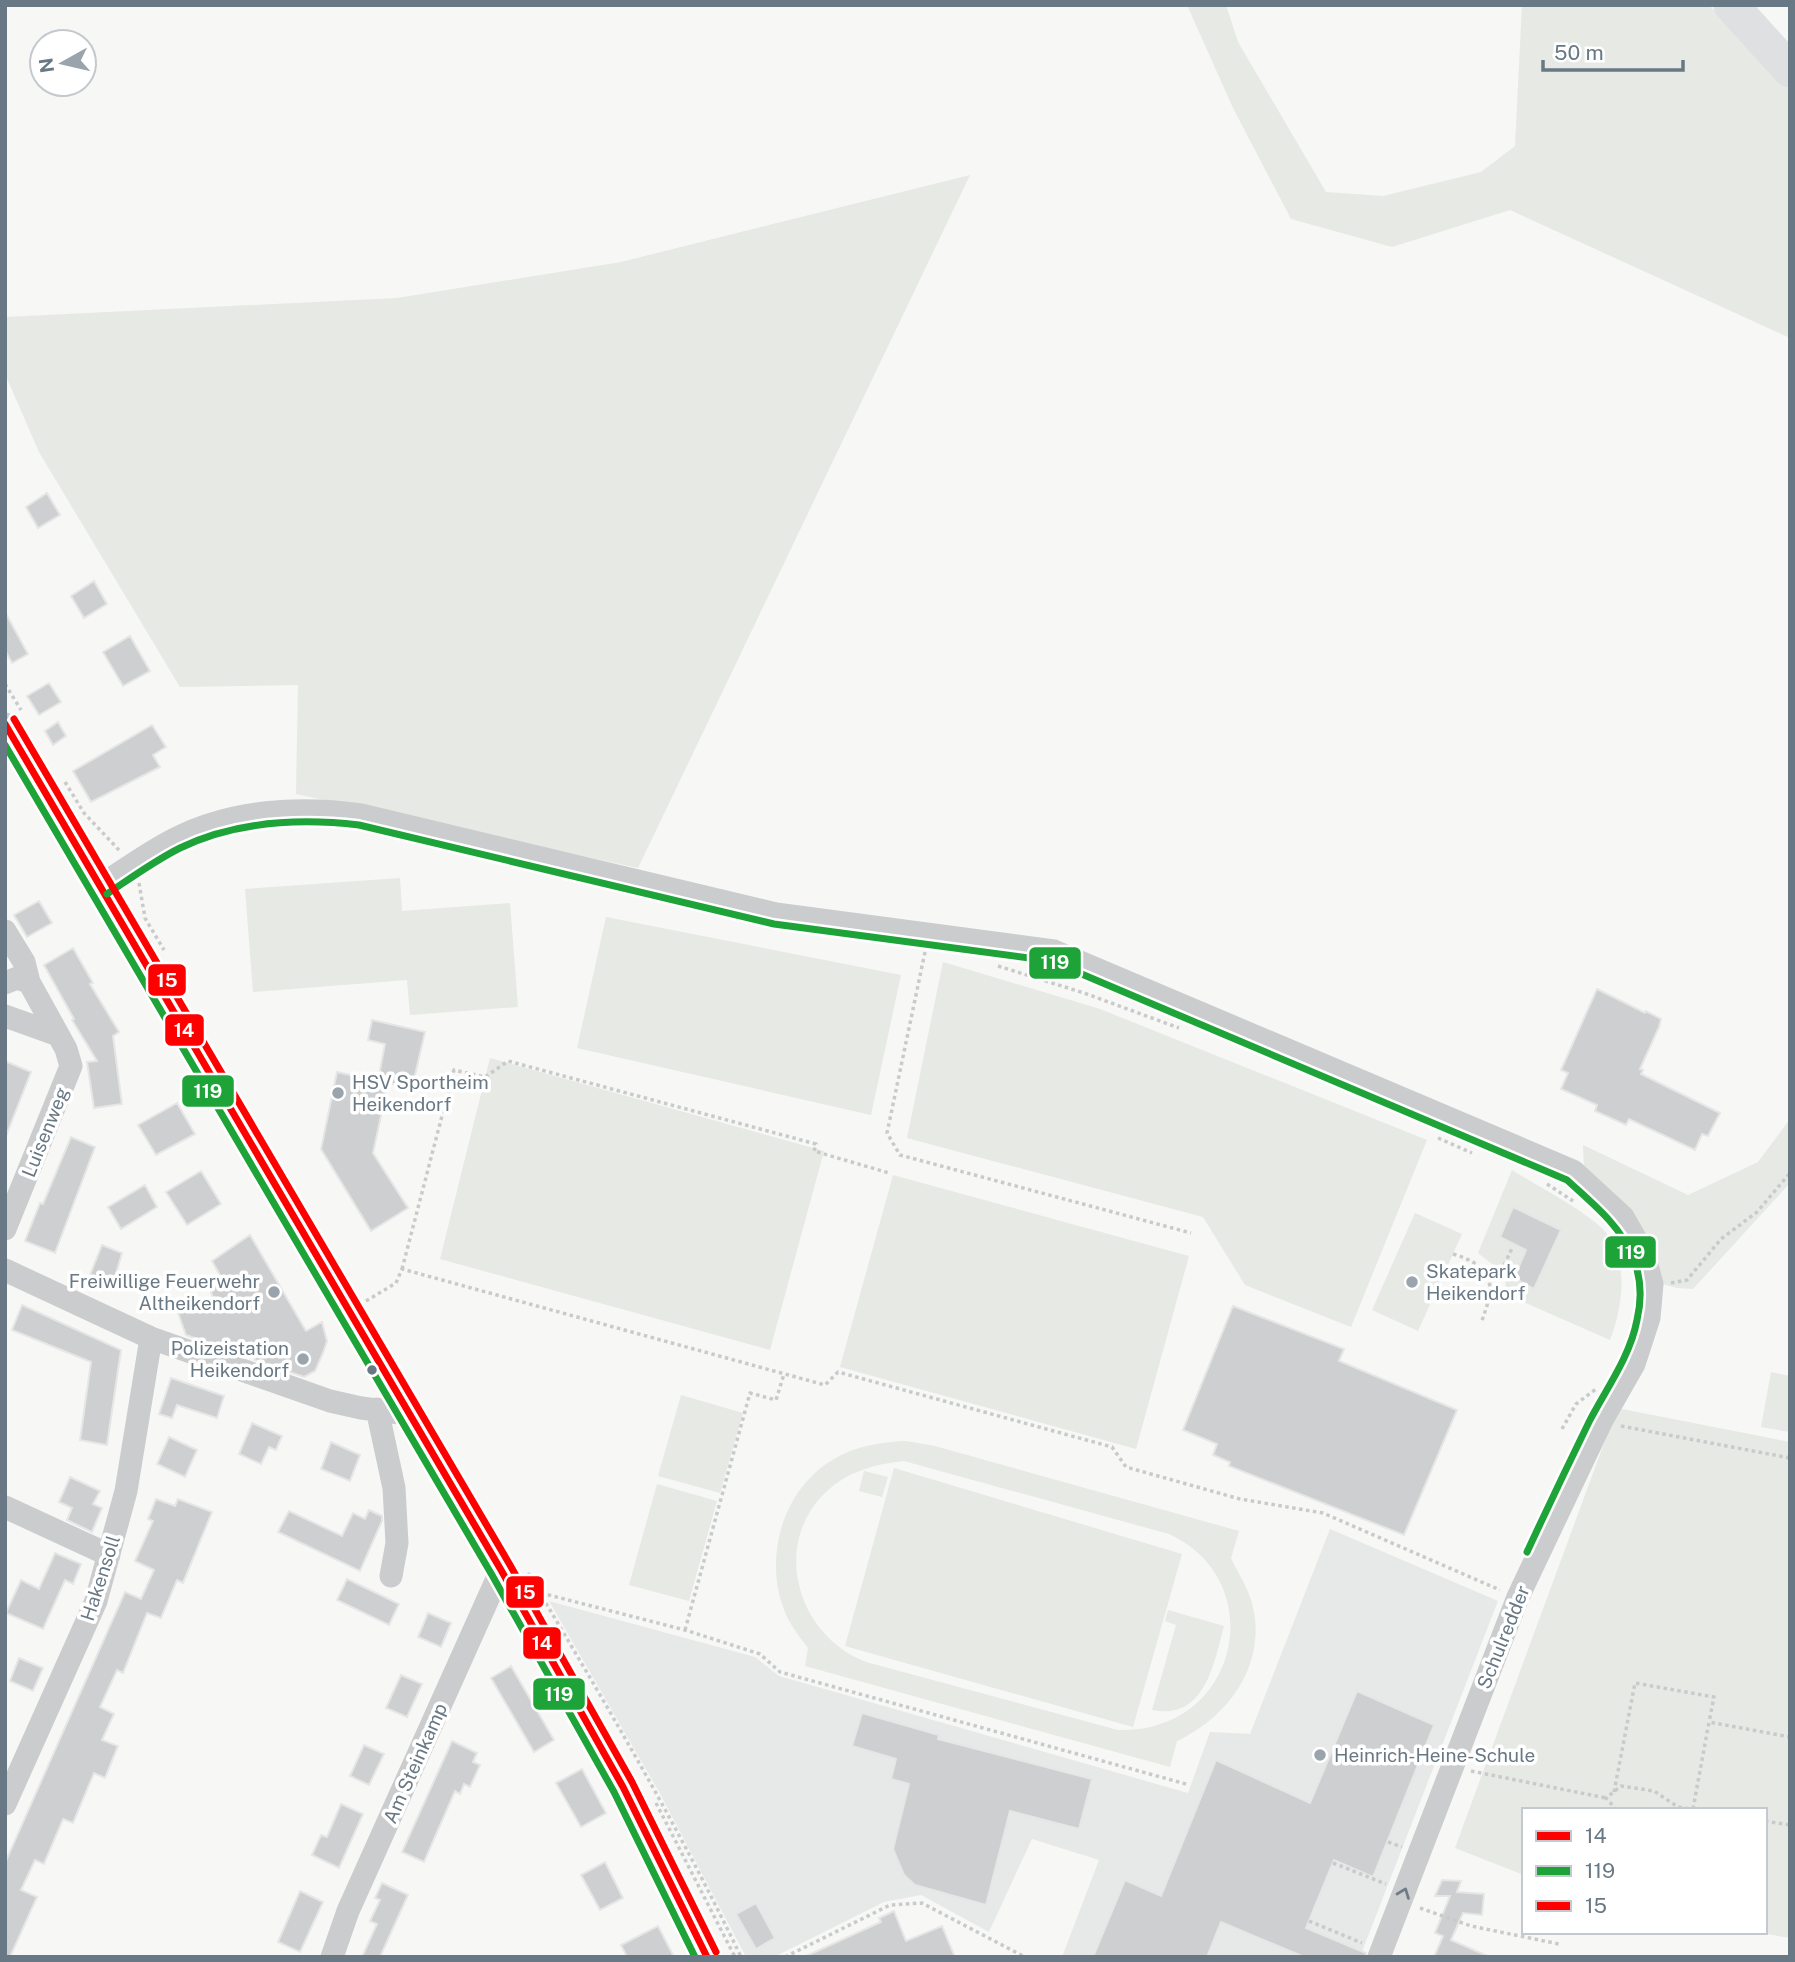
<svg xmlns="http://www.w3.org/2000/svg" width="1795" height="1962" viewBox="0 0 1795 1962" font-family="'Public Sans',sans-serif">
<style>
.built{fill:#e7e8e8}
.green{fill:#e6e9e4;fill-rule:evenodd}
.building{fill:#cecfd0;stroke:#e6e6e6;stroke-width:2}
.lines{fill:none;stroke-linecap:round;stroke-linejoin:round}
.path{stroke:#c9cacb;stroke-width:3.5;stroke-dasharray:3.5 3.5;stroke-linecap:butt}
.minor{stroke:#cbcccd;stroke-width:23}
.highway{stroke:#dfe0e1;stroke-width:35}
.bus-1-casing{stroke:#fff;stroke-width:12}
.bus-2-casing{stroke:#fff;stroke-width:12}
.bus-3-casing{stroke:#fff;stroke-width:12}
.bus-1{stroke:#f00;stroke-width:7}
.bus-2{stroke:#1ea339;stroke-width:7}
.bus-3{stroke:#f00;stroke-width:7}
.oneway{stroke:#6d7c88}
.poi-dot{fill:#9aa4ac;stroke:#fff;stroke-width:2.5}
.bus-dot{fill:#687884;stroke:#fff;stroke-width:2.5}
.labels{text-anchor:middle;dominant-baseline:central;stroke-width:7;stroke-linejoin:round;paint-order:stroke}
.poi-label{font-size:19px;fill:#687884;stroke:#fff;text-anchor:start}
.street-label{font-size:19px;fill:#687884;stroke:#fff}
.line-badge{stroke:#fff;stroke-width:2.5}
.badge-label{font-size:19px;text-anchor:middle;font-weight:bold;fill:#fff}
</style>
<rect width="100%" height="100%" fill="#f7f7f6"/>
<path class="built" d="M1330,1529L1498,1601L1360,1957H1062L1099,1860L1032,1839L989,1932L921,1895L884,1902L774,1957H746L658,1790L549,1601L755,1657L779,1676L1188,1793L1210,1732L1250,1734Z"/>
<path class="green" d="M1187,5H1226L1238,42L1326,192L1383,196L1481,172L1515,146L1522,5H1709L1790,90V338L1510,210L1392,247L1291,219L1233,108Z
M970,175L638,868L296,794L298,685L180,687L39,452L5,374V317L397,298L621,262Z
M400,878L402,911L510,903L518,1007L410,1015L407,980L253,992L245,889Z
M606,917L901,975L871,1115L577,1048Z
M943,962L1100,1009L1427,1140L1351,1327L1245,1285L1203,1217L907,1138Z
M490,1058L824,1151L770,1350L440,1259Z
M1790,1119V1183L1693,1289L1677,1288L1663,1284L1584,1170L1583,1145L1688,1195L1758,1162Z
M1512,1170C1539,1187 1571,1203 1596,1223C1631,1250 1624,1304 1610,1340L1505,1294L1506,1275L1478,1253Z
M893,1175L1189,1256L1136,1449L840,1367Z
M1415,1213L1462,1234L1418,1331L1372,1310Z
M1771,1372L1790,1376V1432L1761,1427Z
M681,1395L743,1413L720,1493L658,1476Z
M1617,1408L1790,1442V1938L1755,1932H1765V1810H1524V1875L1455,1848Z
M906,1441L935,1446L1239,1531L1231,1558C1238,1573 1248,1588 1252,1603C1268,1663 1229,1717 1177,1741L1170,1767L805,1666L808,1648C798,1635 788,1622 783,1607C764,1554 784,1488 834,1459C856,1446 881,1442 906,1441ZM904,1461L1169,1534C1272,1581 1239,1734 1118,1730L866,1662C800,1637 772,1551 821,1497C843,1473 873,1464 904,1461Z
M894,1468L1182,1554L1133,1727L845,1646Z
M864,1471L888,1477L882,1497L859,1491Z
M657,1484L717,1501L689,1601L629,1585Z
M1168,1610L1224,1626C1214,1663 1205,1721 1152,1710L1176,1625L1165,1621Z"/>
<path class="building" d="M47,493L60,515L38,528L26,507Z
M94,581L107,604L84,618L71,596Z
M5,612L28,654L12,663L5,650Z
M130,636L150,671L123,686L103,652Z
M49,683L61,702L39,715L27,696Z
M58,722L66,736L53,745L45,731Z
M152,725L166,747L153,755L160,767L91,802L73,771Z
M39,901L52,923L27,937L14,915Z
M73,948L93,983L90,984L119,1032L113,1036L122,1104L94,1108L87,1062L97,1061L72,1020L74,1019L44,965Z
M1597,989L1645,1013L1646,1011L1661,1019L1659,1027L1640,1069L1643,1070L1641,1074L1720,1113L1708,1136L1702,1134L1695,1150L1629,1119L1626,1125L1595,1111L1597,1105L1561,1089L1568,1073L1561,1070Z
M372,1020L425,1032L412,1088L388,1083L373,1153L408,1208L371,1231L321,1149L337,1072L378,1081L385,1044L368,1040Z
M5,1061L31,1072L6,1136L5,1135Z
M177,1103L195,1134L156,1155L138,1125Z
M71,1137L95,1147L55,1253L25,1241L40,1203L43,1204Z
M201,1171L221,1204L187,1225L166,1192Z
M145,1185L157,1207L121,1229L108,1207Z
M1513,1207L1561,1230L1534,1289L1514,1278L1526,1250L1500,1237Z
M250,1235L306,1331L322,1322L327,1341L323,1353L315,1371L304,1377L255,1360L252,1356L248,1357L186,1335L177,1310L213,1298L210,1289L224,1282L212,1261Z
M102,1245L122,1253L113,1284L90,1275Z
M22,1305L121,1350L107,1445L80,1440L91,1362L12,1330Z
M1233,1306L1344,1349L1339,1361L1457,1410L1404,1535L1229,1466L1230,1462L1213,1455L1217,1444L1183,1430Z
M171,1378L224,1396L217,1418L177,1405L172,1418L159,1414Z
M252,1423L282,1436L276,1450L269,1447L261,1464L239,1454Z
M169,1437L197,1450L185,1477L157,1464Z
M331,1442L360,1455L350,1481L321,1469Z
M70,1477L100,1491L93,1504L102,1508L92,1532L67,1520L72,1508L59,1502Z
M156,1499L175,1506L178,1499L212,1512L183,1583L177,1580L161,1618L147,1613L123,1673L117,1670L100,1707L114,1714L102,1740L118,1746L105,1778L94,1773L73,1823L63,1819L44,1864L35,1860L21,1890L37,1897L10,1957H5V1863L125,1592L141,1599L154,1570L135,1561L153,1521L148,1519Z
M369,1510L382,1516V1521L360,1571L278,1532L289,1511L342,1536L353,1513L365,1519Z
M55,1553L81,1564L73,1584L65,1580L43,1629L6,1613L21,1580L39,1589Z
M347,1579L399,1604L389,1625L337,1600Z
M428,1613L451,1623L441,1647L418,1637Z
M19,1658L43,1668L33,1691L10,1681Z
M511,1666L554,1740L534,1752L491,1678Z
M401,1675L422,1684L407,1717L386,1708Z
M1357,1691L1434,1725L1373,1877L1334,1860L1306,1928L1366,1953L1365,1957H1304L1221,1922L1207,1957H1093L1125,1880L1161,1896L1216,1760L1310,1803Z
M862,1713L939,1735L938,1739L1092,1779L1079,1829L1010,1811L986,1905L915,1885L904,1875L893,1849L909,1784L891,1779L896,1759L852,1746Z
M452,1741L477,1753L473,1762L480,1765L470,1787L464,1784L460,1794L455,1791L424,1862L402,1852Z
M364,1745L384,1754L369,1785L350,1776Z
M582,1769L606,1813L581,1827L556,1783Z
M341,1804L363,1814L339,1868L312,1855L321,1835L327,1837Z
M605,1862L623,1898L600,1910L581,1875Z
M1442,1880L1461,1881L1457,1892L1484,1894L1482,1915L1463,1913L1451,1940L1490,1957H1434L1443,1936L1435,1933L1450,1896H1435Z
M382,1883L408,1895L380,1957H362L377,1924L370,1921L380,1900L375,1898Z
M300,1891L323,1902L300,1952L278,1942Z
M756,1903L775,1938L756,1949L736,1914Z
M894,1911L906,1941L942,1926L955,1957H804L881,1922L879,1918Z
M658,1926L674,1957H627L621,1945Z"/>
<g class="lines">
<path class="path" d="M5,684L21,710
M65,782L84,813L119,850
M139,883L145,918L164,950
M925,952L887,1133L900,1155L1191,1233
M998,966L1084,993L1179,1028
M1438,1138L1472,1153
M1547,1184L1573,1201
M1453,1254C1495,1267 1496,1284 1481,1323
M402,1269L454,1070L485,1077L508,1061L816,1144L814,1151L889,1173
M1489,1278L1501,1272L1513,1246
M1671,1283L1687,1280L1721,1239L1757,1212L1790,1173
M366,1301L396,1283L402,1269L825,1385L838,1372L1112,1447L1126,1467L1240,1499L1323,1513L1500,1590
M1621,1426L1790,1458
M1562,1429L1576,1404L1596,1389
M528,1573C603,1699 678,1825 741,1957
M541,1593L685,1630L760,1654L780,1672L1186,1784
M685,1630L750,1393L776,1400L784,1374
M1471,1771L1606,1798
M1614,1792L1635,1683L1714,1697L1709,1722
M656,1803L735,1957
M1693,1809L1709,1722L1790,1737
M1617,1810L1606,1798L1621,1786L1654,1791L1678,1807L1696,1810
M1765,1821L1790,1825
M1388,1842L1402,1847
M1333,1863L1386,1884
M1420,1908L1471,1926L1559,1944
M1309,1921L1362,1943
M785,1957L890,1905L922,1903L1025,1957"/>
<path class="minor" d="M5,724L501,1570L623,1787L707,1957
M101,885C125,870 149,852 175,839C231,810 300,806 361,815L776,914L1054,951L1573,1171L1623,1217L1644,1254L1652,1284L1649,1318L1634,1364L1602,1420L1518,1597L1379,1957
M5,931L24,962L29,982
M5,983L17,978L29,982L66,1049L71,1066L5,1229
M5,1016L58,1035
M5,1270L151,1338L330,1401L361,1408L408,1414
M377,1409L394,1488L397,1543L391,1576
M5,1507L109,1555
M5,1804L96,1601L126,1491L151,1338
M332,1957L348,1911L501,1570"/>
<path class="highway" d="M1731,5L1790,70"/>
<defs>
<path id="bus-1" d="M5,724L501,1570L623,1787L707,1957"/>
<path id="bus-2" d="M5,745L492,1575L614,1792L695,1957
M107,894C131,878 154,861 180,848C236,821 298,818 359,825L774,924L1051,961L1567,1180C1592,1203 1620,1225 1633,1257C1641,1277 1642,1299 1637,1320C1630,1357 1606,1389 1589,1422C1568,1465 1547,1509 1527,1552"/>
<path id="bus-3" d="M14,719L510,1565L632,1782L716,1952"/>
</defs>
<use href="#bus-1" class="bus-1-casing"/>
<use href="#bus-2" class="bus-2-casing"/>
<use href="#bus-3" class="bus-3-casing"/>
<use href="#bus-1" class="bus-1"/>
<use href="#bus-2" class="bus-2"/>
<use href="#bus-3" class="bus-3"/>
</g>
<defs><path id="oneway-chevron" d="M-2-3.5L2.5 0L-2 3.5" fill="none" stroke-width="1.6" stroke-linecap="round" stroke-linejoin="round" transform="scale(1.75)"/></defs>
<use class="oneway" href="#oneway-chevron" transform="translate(1404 1893) rotate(-69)"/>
<g class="poi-dot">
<circle cx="338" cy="1093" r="7"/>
<circle cx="1412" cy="1282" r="7"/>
<circle cx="274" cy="1292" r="7"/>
<circle cx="303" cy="1359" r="7"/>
<circle cx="1320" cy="1755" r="7"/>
</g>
<circle class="bus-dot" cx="372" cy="1370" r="6"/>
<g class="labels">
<g class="poi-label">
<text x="352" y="1082">HSV Sportheim<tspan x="352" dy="22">Heikendorf</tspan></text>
<text x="1426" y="1271">Skatepark<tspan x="1426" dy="22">Heikendorf</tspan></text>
<text x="260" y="1281" text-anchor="end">Freiwillige Feuerwehr<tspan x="260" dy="22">Altheikendorf</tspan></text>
<text x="289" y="1348" text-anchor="end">Polizeistation<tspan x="289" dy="22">Heikendorf</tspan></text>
<text x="1334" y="1755">Heinrich-Heine-Schule</text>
</g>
<g class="street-label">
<text transform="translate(45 1132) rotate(-68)">Luisenweg</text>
<text transform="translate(100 1578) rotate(-72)">Hakensoll</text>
<text transform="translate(1503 1637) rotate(-68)">Schulredder</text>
<text transform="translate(415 1763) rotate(-66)">Am Steinkamp</text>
</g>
</g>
<g class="line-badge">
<rect x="1028" y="946" width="54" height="34" rx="7" fill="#1ea339"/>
<rect x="147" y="963" width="40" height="34" rx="7" fill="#f00"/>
<rect x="164" y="1013" width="41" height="34" rx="7" fill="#f00"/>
<rect x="181" y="1074" width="54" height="34" rx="7" fill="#1ea339"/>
<rect x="1604" y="1235" width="53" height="34" rx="7" fill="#1ea339"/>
<rect x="505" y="1575" width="40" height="34" rx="7" fill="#f00"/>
<rect x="522" y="1626" width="40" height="34" rx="7" fill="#f00"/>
<rect x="532" y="1677" width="54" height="34" rx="7" fill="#1ea339"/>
</g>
<g class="badge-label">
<text x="1055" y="969">119</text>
<text x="167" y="987">15</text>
<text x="184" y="1037">14</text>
<text x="208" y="1098">119</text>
<text x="1631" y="1259">119</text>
<text x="525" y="1599">15</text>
<text x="542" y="1650">14</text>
<text x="559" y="1701">119</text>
</g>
<rect width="1795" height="1962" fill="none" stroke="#687884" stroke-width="14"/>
<rect x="1522" y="1808" width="245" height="126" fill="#ffffff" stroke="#c3c9ce" stroke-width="2"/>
<rect x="1536" y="1831" width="35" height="10" fill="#ff0000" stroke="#c3c9ce" stroke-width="2"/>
<text x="1585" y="1843" font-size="21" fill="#687884">14</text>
<rect x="1536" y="1866" width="35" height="10" fill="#1ea339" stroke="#c3c9ce" stroke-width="2"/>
<text x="1585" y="1878" font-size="21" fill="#687884">119</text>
<rect x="1536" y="1901" width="35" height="10" fill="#ff0000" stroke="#c3c9ce" stroke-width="2"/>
<text x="1585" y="1913" font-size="21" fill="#687884">15</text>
<g transform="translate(63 63) rotate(262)"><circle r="33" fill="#ffffff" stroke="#c3c9ce" stroke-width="2"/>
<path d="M0-5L12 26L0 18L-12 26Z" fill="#9aa4ac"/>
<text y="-10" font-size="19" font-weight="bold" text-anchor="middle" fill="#687884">N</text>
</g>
<path d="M1543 60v10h140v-10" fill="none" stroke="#687884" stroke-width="3.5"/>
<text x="1554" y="60" font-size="21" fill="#687884" stroke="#ffffff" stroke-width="5" paint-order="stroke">50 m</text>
</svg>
